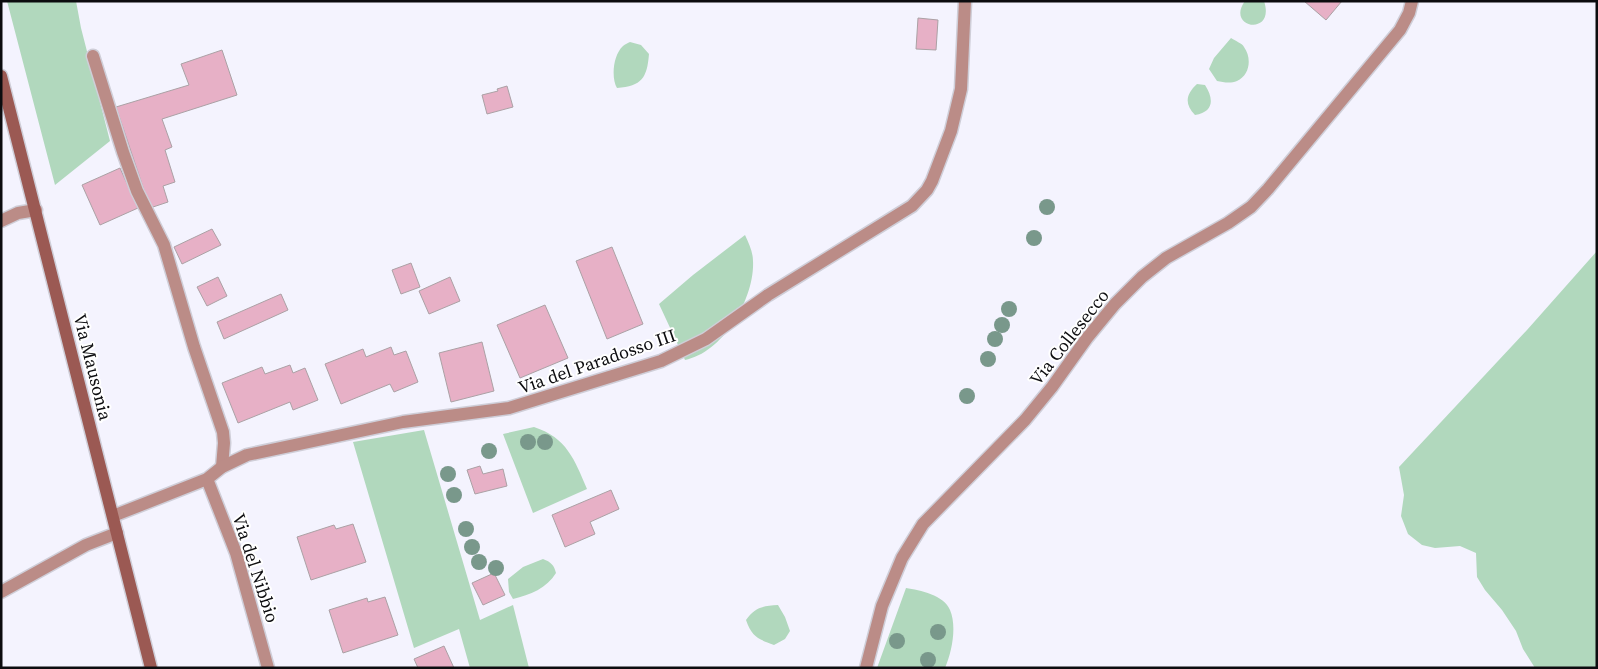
<svg xmlns="http://www.w3.org/2000/svg" width="1598" height="669" viewBox="0 0 1598 669" font-family="'Source Serif 4',serif">
<style>
.green{fill:#b1d8bd}
.building{fill:#e7b0c6;stroke:#aba1a5}
.lines{fill:none;stroke-linecap:round;stroke-linejoin:round}
.lane-casing{stroke:#cfced8;stroke-width:15}
.street-casing{stroke:#cfced8;stroke-width:15}
.secondary-casing{stroke:#cfced8;stroke-width:15}
.lane{stroke:#bb8c87;stroke-width:12}
.street{stroke:#bb8c87;stroke-width:12}
.secondary{stroke:#9b5953;stroke-width:12}
.tree{fill:#79988b}
.labels{text-anchor:middle;dominant-baseline:central;stroke-width:4;stroke-linejoin:round;paint-order:stroke}
.street-label{font-size:18px;fill:#0c0c0f;stroke:#fff}
</style>
<rect width="100%" height="100%" fill="#f4f3fe"/>
<path class="green" d="M7,1H76L81,28L110,141L55,185Z
M1245,1H1264C1276,37 1225,28 1245,1Z
M1231,38C1235,41 1242,43 1244,47C1252,58 1250,75 1237,81C1230,84 1223,82 1217,81L1209,69L1214,58Z
M630,42L641,45L649,54C647,78 642,86 617,88C611,78 613,55 623,46C625,44 628,43 630,42Z
M1197,84L1205,85C1214,99 1214,112 1195,115C1184,104 1186,94 1197,84Z
M745,235C749,244 753,252 753,261C755,298 723,353 685,360L659,304L693,275Z
M1597,251V668H1535L1523,649L1516,631L1502,610L1485,590L1477,577L1476,553L1460,546L1435,548L1422,545L1408,534L1401,516L1404,495L1399,467L1527,330Z
M534,427C567,438 574,459 587,489L533,513L503,434Z
M424,430L480,620L513,605L529,668H470L459,629L414,648L353,442Z
M543,559C551,562 554,565 556,573C547,588 530,595 513,599L509,592L508,579L523,567Z
M906,588C920,590 944,595 950,610C957,626 952,652 945,668H877Z
M778,605L785,617L790,631L785,639L774,645C758,639 752,637 746,620C755,607 763,606 778,605Z"/>
<path class="building" d="M1304,1H1342L1326,20Z
M918,18L938,20L936,50L916,49Z
M222,50L237,95L162,119L172,147L165,150L175,182L163,186L168,202L150,208L116,107L189,85L181,64Z
M507,86L513,107L487,114L482,95L498,91L497,89Z
M120,168L138,208L100,225L82,185Z
M212,229L221,245L182,264L174,247Z
M612,247L643,324L607,339L576,261Z
M411,263L420,287L401,294L392,270Z
M218,277L227,296L207,306L197,287Z
M450,277L460,301L429,314L419,291Z
M281,294L288,310L224,339L217,322Z
M545,305L568,358L520,378L497,325Z
M482,342L494,391L451,402L439,353Z
M391,347L394,355L406,351L418,382L394,392L390,384L341,404L325,364L363,349L366,357Z
M290,365L293,373L305,368L318,400L293,410L290,402L238,423L222,383L262,367L265,374Z
M480,466L483,474L503,469L507,486L475,494L467,470Z
M611,490L619,509L590,522L595,534L565,547L552,515Z
M353,524L366,562L311,580L297,537L334,525L336,529Z
M494,573L505,595L483,605L472,583Z
M385,597L398,635L343,653L329,610L367,598L368,602Z
M444,646L454,668H418L414,659Z"/>
<g class="lines">
<defs>
<path id="lane" d="M93,56L123,152L137,191L164,245L194,347L223,432L224,443L222,467
M1,221L18,213L36,210"/>
<path id="street" d="M207,479L236,553L268,668
M113,516L207,479L222,467L247,455L403,422L509,408L661,361L706,339L768,295L912,206L927,190L932,181L951,131L961,89L965,1
M1,592L86,545L117,533
M866,668L882,606L902,558L923,524L1025,420L1052,387L1087,338L1115,304L1142,277L1166,258L1228,223L1251,207L1268,189L1400,30L1409,13L1412,1"/>
<path id="secondary" d="M1,76L151,668"/>
</defs>
<use href="#lane" class="lane-casing"/>
<use href="#street" class="street-casing"/>
<use href="#secondary" class="secondary-casing"/>
<use href="#lane" class="lane"/>
<use href="#street" class="street"/>
<use href="#secondary" class="secondary"/>
</g>
<g class="tree">
<circle cx="1047" cy="207" r="8"/>
<circle cx="1034" cy="238" r="8"/>
<circle cx="1009" cy="309" r="8"/>
<circle cx="1002" cy="325" r="8"/>
<circle cx="995" cy="339" r="8"/>
<circle cx="988" cy="359" r="8"/>
<circle cx="967" cy="396" r="8"/>
<circle cx="528" cy="442" r="8"/>
<circle cx="545" cy="442" r="8"/>
<circle cx="489" cy="451" r="8"/>
<circle cx="448" cy="474" r="8"/>
<circle cx="454" cy="495" r="8"/>
<circle cx="466" cy="529" r="8"/>
<circle cx="472" cy="547" r="8"/>
<circle cx="479" cy="562" r="8"/>
<circle cx="496" cy="568" r="8"/>
<circle cx="938" cy="632" r="8"/>
<circle cx="897" cy="641" r="8"/>
<circle cx="928" cy="660" r="8"/>
</g>
<g class="labels">
<g class="street-label">
<text transform="translate(1069 337) rotate(-52)">Via Collesecco</text>
<text transform="translate(597 361) rotate(-19)">Via del Paradosso III</text>
<text transform="translate(93 367) rotate(76)">Via Mausonia</text>
<text transform="translate(256 568) rotate(72)">Via del Nibbio</text>
</g>
</g>
<rect width="1598" height="669" fill="none" stroke="#0c0c0f" stroke-width="5"/>
</svg>
